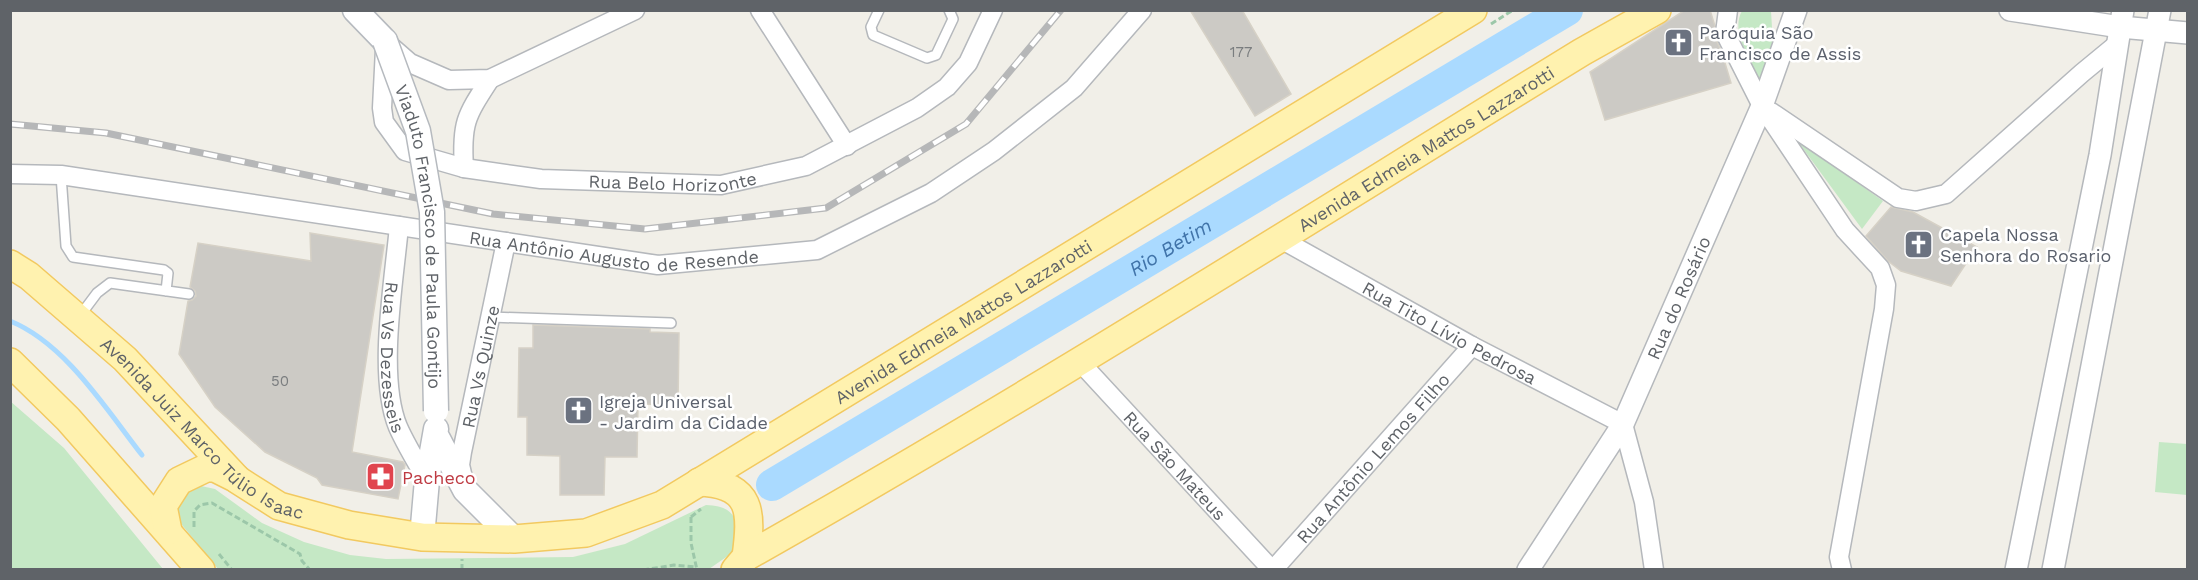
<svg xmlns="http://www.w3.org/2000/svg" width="2198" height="580" viewBox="0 0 2198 580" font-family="'Work Sans',sans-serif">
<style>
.green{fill:#c5e8c5}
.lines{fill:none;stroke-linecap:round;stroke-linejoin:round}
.stream{stroke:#aadaff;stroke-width:5}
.river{stroke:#aadaff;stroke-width:32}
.building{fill:#cccac5;stroke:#d6d1c6;stroke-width:1.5}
.service-casing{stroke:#b5b8bc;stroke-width:12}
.minor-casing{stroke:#b5b8bc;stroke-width:21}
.tertiary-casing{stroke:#b5b8bc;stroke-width:24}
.secondary-casing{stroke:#b6babf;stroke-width:27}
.primary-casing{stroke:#f2c960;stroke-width:30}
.path{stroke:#9cc7a9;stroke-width:3;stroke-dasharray:6 3;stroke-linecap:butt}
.service{stroke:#fff;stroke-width:9}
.minor{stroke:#fff;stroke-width:18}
.tertiary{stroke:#fff;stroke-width:21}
.secondary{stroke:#fff;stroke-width:24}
.primary{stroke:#fff2af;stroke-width:27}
.rail-casing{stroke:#b6b7b8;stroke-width:7}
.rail{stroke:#fff;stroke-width:4.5;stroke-dasharray:14;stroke-linecap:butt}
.secondary-bridge-casing{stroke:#b6babf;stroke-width:27;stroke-linecap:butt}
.secondary-bridge{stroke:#fff;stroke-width:24}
.labels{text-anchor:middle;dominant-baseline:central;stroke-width:5;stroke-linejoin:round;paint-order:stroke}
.number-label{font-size:15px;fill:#7a7d7f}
.worship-label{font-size:18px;fill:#5b616d;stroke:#fff;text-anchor:start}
.street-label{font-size:18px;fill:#5f6368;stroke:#fff}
.health-label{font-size:18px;fill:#be3a42;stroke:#fff;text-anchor:start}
.water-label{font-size:20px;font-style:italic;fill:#4174aa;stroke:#fff}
</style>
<rect width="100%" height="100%" fill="#f1efe8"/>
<path class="green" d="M1742,11H1771L1773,44L1764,87C1754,67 1729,33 1742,11Z
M1796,139L1883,201L1862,229Z
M10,401L64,448L163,569H11Z
M2159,442L2187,444V495L2155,492Z
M201,486L215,489L262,523L304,542L350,555L386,559L573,557L625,544L706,505C739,506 739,524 735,551L709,569H218L178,520C175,503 184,489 201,486Z"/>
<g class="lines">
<path class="stream" d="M10,321C65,343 106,409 142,455"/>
<path class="river" id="s1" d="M772,485L1567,10"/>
</g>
<path class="building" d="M1190,10H1242L1291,94L1255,116Z
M1685,10H1710L1715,26V37L1722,53L1731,83L1605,120L1590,72Z
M1891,207L1913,212L1977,247L1951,286L1901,271L1888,261L1866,236Z
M310,233L384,245L352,452L403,462L405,465L398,499L322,485L317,478L265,452L215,407L179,354L188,301L192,300L196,296L195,291L190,287L198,243L311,261Z
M533,325L650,329V332L679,333L678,405L638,404L637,457H605L604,495H560V456L527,455V417H518L519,348H533Z"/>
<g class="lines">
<defs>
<path id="service" d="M879,10L871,27L873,35L927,58L936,55L953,19L949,10
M61,175L66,246L73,257L164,270L168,273L166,291
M79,317L97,293L110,283L189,294
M491,317L671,323"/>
<g id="minor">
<path d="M760,10L847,146"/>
<path d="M1728,10L1725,33L1762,106L1845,230L1880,268L1886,285L1884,309L1839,557L1842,570"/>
<path d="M387,43L410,63L449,80L490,79L635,10"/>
<path id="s2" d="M385,49L382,108L384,122L405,151L464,168L541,179L721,185L806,166L917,108L947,87L968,63L993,10"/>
<path d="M1771,112L1898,198L1916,201L1946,194L2082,73L2116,45"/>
<path d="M464,168C461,123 466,116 490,79"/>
<path id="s3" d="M10,174L61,175L658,265L817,250L931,193L994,151L1074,88L1142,10"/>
<path id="s4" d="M399,226C394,282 377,376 398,427C406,445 417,463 427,480"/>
<path id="s5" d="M1279,238L1472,346L1623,424L1644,502L1654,570"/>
<path id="s6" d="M1079,361L1272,570"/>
<path id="s7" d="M464,482L460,465L462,452L506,242"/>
<path id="s8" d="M1273,570L1472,346"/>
</g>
<g id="tertiary">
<path d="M2010,10L2120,27L2188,33"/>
<path id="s9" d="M1528,570L1623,424L1762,106L1796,10"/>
<path d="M2016,570L2100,155L2123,10"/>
<path d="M2053,570L2160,10"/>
</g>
<path id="secondary" d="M355,10L385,41
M436,435L465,490L514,539
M422,537L427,480L436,429"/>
<g id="primary">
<path id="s10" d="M10,264L29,276L125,359L238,480L279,506L349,525L422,537L514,539L586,533L662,505L1473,10"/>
<path d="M10,362L68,419L201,570"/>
<path d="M699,482C753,484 752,513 746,557"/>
<path d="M168,531L163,506L179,481L206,468H215L237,479"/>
<path id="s11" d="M735,570L746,557C1030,397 1305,222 1582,52L1657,10"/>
</g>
</defs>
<use href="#service" class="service-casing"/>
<use href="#minor" class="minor-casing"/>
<use href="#tertiary" class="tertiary-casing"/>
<use href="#secondary" class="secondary-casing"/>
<use href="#primary" class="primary-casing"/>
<path class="path" d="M1491,24L1513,10
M691,517L701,509
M691,517V543L697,570
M194,527V511L200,505L212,503L300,554L302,561L310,570
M219,554L232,570
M462,570V559
M643,570L674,565L696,567"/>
<use href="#service" class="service"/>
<use href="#minor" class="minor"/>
<use href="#tertiary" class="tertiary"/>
<use href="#secondary" class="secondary"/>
<use href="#primary" class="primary"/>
<defs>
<path id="rail" d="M10,124L106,133L493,214L645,229L826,208L966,124L1061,10"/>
</defs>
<use href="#rail" class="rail-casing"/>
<use href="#rail" class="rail"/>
<defs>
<g id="secondary-bridge">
<path id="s12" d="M385,41L418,131L432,212L436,411"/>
</g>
</defs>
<use href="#secondary-bridge" class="secondary-bridge-casing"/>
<use href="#secondary-bridge" class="secondary-bridge"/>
</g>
<defs>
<symbol id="church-square" viewBox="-11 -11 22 22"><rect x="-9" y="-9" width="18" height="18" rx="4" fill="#6b7280" stroke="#fff"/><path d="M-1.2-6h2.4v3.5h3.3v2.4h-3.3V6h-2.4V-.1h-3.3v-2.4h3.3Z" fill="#fff"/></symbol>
<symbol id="pharmacy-square" viewBox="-11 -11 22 22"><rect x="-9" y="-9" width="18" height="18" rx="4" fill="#e0444e" stroke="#fff"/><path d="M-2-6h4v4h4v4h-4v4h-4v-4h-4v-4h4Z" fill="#fff"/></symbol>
</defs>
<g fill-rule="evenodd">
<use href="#church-square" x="1662" y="26" width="33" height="33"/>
<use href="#church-square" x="1902" y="228" width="33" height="33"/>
<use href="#church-square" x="562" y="394" width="33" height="33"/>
<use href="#pharmacy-square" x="364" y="460" width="33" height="33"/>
</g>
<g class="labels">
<g class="number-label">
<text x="1241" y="52">177</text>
<text x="280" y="381">50</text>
</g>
<g class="worship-label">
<text x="1699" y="32">Paróquia São<tspan x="1699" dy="21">Francisco de Assis</tspan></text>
<text x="1940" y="234">Capela Nossa<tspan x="1940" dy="21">Senhora do Rosario</tspan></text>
<text x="599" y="401">Igreja Universal<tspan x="599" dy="21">- Jardim da Cidade</tspan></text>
</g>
<g class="street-label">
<text stroke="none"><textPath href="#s11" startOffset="810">Avenida Edmeia Mattos Lazzarotti</textPath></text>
<text stroke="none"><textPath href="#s2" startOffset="380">Rua Belo Horizonte</textPath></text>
<text stroke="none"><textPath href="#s12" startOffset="201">Viaduto Francisco de Paula Gontijo</textPath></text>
<text stroke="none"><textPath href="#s3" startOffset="610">Rua Antônio Augusto de Resende</textPath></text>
<text stroke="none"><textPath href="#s9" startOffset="312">Rua do Rosário</textPath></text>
<text stroke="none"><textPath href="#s10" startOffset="1108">Avenida Edmeia Mattos Lazzarotti</textPath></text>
<text stroke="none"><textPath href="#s5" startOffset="195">Rua Tito Lívio Pedrosa</textPath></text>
<text stroke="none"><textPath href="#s4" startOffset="132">Rua Vs Dezesseis</textPath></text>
<text stroke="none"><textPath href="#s7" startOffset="118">Rua Vs Quinze</textPath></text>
<text stroke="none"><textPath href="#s10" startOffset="255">Avenida Juiz Marco Túlio Isaac</textPath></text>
<text stroke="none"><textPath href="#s8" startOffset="150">Rua Antônio Lemos Filho</textPath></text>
<text stroke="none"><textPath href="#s6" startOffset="142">Rua São Mateus</textPath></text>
</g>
<g class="health-label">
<text x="402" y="477">Pacheco</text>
</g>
<g class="water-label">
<text stroke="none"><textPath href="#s1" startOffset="464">Rio Betim</textPath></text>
</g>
</g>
<rect width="2198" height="580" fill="none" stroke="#5f6368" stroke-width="24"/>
</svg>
